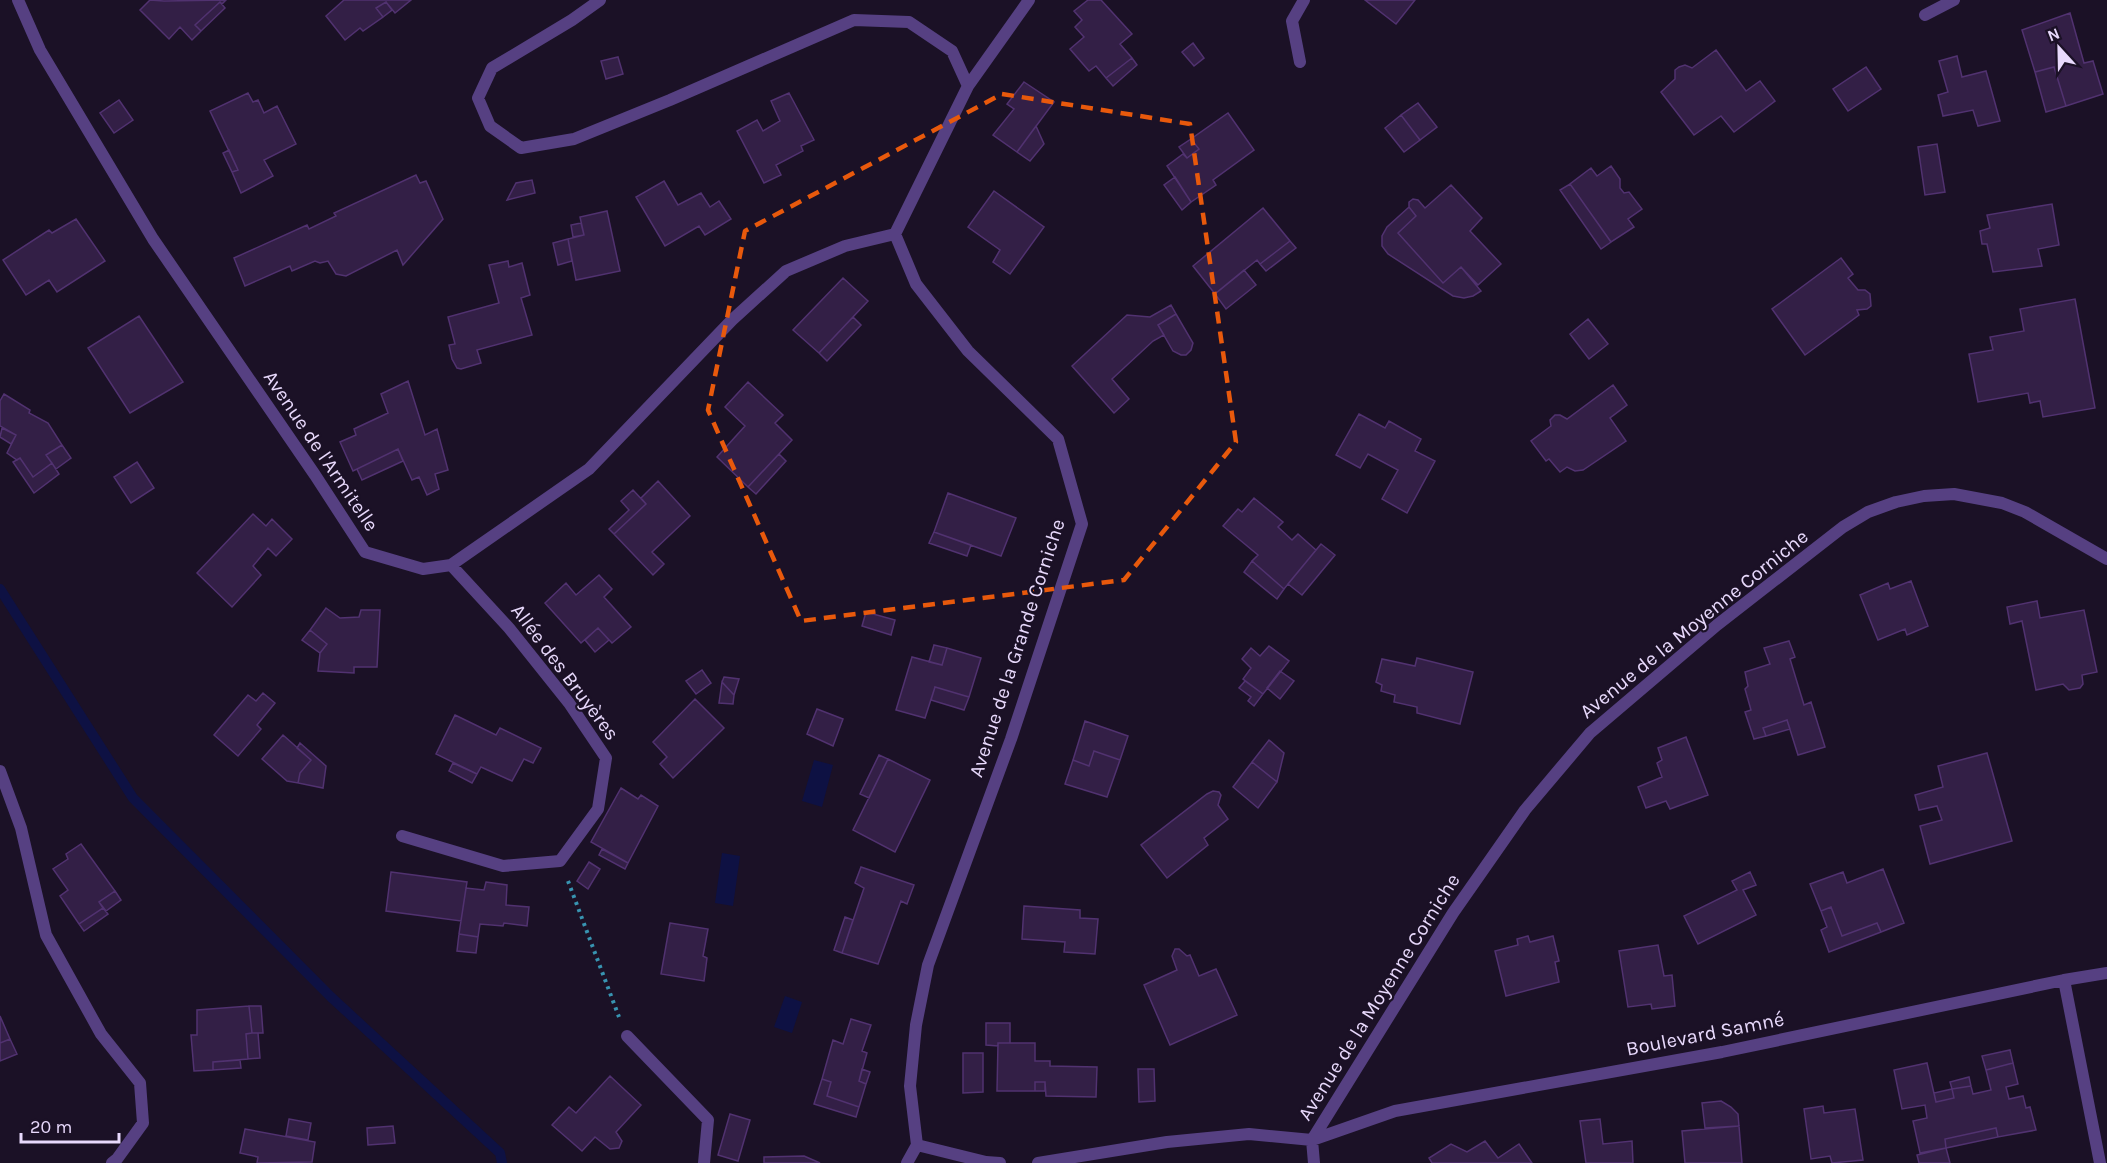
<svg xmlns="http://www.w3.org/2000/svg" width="2107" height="1163" viewBox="0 0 2107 1163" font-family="Karla,sans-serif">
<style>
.water{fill:#0e1143}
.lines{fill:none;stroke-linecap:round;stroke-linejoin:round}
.stream{stroke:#0e1143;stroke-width:10}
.building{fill:#331f46;stroke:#513270;stroke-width:1.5}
.path{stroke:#3894b1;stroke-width:4;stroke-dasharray:3 4.5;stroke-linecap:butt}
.street{stroke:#564082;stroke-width:12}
.marked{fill:none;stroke:#e8590c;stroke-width:4.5;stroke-dasharray:12 8;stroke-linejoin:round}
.labels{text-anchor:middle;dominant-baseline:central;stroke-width:4.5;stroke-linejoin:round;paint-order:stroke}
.street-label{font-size:20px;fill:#e8d9fc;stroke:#1b1126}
</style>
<rect width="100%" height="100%" fill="#1b1126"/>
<path class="water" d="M814,760L833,765L822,807L802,801Z
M722,853L740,856L733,906L715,903Z
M785,996L802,1002L792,1033L774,1027Z"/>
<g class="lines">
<path class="stream" d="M0,589L133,798L331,997L500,1153L502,1163"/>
</g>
<path class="building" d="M150,0L164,1L226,0L222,4L220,2L195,25L201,31L192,40L180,27L169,39L140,10Z
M344,0H411L395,13L386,2L376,8L383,17L363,31L360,28L345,40L326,16Z
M1088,0H1101L1132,34L1120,44L1132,58L1106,78L1096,66L1089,71L1070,49L1084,37L1075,27L1082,20L1074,11Z
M1365,0H1415L1396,24Z
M220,2L225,8L201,31L195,25Z
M386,2L392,10L383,17L376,8Z
M2070,13L2084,63L2093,61L2103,94L2066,106L2054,67L2035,72L2022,30Z
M1193,43L1204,58L1194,66L1182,52Z
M1716,50L1746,91L1760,81L1775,101L1734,132L1721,116L1694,135L1661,92L1675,79V70L1679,67L1685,65L1692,68Z
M1957,56L1962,77L1986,71L2000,121L1978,126L1973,110L1943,116L1938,95L1948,92L1939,61Z
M618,57L623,74L606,79L601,61Z
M1132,58L1137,65L1113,86L1106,78Z
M1866,67L1881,89L1848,111L1833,89Z
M2054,67L2066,106L2046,112L2035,72Z
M1024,82L1054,102L1017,152L993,135L1014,109L1007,104Z
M248,93L253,102L258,100L264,113L277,106L296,144L264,160L273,176L241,193L232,172L238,170L210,111Z
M789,93L814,140L801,146L803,151L776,165L781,175L764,183L737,131L757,120L763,131L780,121L771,101Z
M119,100L133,120L114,133L100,113Z
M1418,103L1437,127L1420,140L1401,115Z
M1228,113L1254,150L1213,180L1216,185L1191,202L1167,166L1183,154L1187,158L1199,149L1191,139Z
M1401,115L1420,140L1404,152L1385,128Z
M1036,126L1044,144L1030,161L1017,152Z
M1191,139L1199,149L1187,158L1179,147Z
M1937,144L1945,192L1925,195L1918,147Z
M229,150L238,170L232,172L223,153Z
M1611,166L1620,179V188L1624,193L1629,192L1642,209L1628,219L1634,227L1611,242L1570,184L1591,168L1597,176Z
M416,175L420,183L426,181L443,219L403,265L397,250L346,276L336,274L328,261L320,263L315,261L292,271L290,266L245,286L234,258L307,225L309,229L336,216L334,213Z
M1175,177L1191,202L1182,210L1164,185Z
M532,180L535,193L507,200L516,183Z
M664,181L678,205L701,193L710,207L719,201L731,219L705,235L699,226L665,246L636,197Z
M1570,184L1611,242L1601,249L1560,190Z
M1451,185L1482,218L1470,231L1501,264L1478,285L1461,267L1443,283L1398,233L1416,216L1409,207V202L1413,199L1418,200L1425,208Z
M994,191L1044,227L1010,274L993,262L1000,250L968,227Z
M2052,204L2059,245L2038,249L2042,266L1993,272L1987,244H1982L1980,231L1990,228L1987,215Z
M1409,207L1416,216L1398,233L1443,283L1461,267L1481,291L1473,296L1464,298L1453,296L1388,254L1382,246V236L1387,227Z
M1263,208L1290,241L1260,264L1257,260L1215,294L1193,266Z
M607,211L620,271L576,280L568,239L584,235L580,217Z
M76,219L105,261L57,292L49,280L26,295L3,260L49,230L52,233Z
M581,223L584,235L573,237L571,225Z
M568,239L572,261L558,265L553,243Z
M1290,241L1296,248L1266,271L1260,264Z
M1841,258L1853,274L1848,278L1858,290H1865L1870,294L1871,306L1867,309L1857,310L1859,315L1805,355L1772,309Z
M508,261L509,267L522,263L530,295L521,298L532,335L477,350L481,363L461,369L457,368L452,359L449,345L455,344L448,317L499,303L489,265Z
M1244,270L1256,285L1226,309L1215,294Z
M843,278L868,301L819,353L793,330Z
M2075,299L2095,408L2043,417L2040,401L2030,403L2028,393L1978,402L1969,354L1993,350L1990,337L2024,331L2020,309Z
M1171,305L1176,314L1158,325L1164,335L1153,341L1112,379L1129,399L1114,413L1072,366L1127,315L1150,317Z
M1176,314L1193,343L1191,350L1186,355H1181L1173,351L1158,325Z
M139,316L183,382L130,413L88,348Z
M853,317L861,325L827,361L819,353Z
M1588,319L1608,344L1589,359L1570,334Z
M408,381L425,435L437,429L448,470L435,474L439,489L427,495L419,477L412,480L398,449L353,471L340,442L356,435L354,429L388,413L381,394Z
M748,382L783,415L775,423L792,440L748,487L717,457L745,426L725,407Z
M1613,385L1627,405L1610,418L1626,441L1583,470L1575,471L1567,467L1560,472L1549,459L1546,461L1531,441L1551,426L1550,420L1555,415H1560L1567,419Z
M4,394L30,410L29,413L48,423L62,445L46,455L52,463L33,477L20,458L17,460L7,453L16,435L0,426V401Z
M1359,414L1385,428L1389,421L1421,439L1415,451L1435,461L1407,513L1382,499L1398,470L1368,454L1360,468L1336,455Z
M2,428L16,435L11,444L0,437Z
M62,445L71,458L56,469L46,455Z
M398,449L403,461L362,480L357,469Z
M779,454L786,461L756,494L748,487Z
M20,458L33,477L52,463L59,474L34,493L13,462Z
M137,462L154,488L131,503L114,477Z
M658,481L690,516L652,552L664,564L653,575L614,534L646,504L641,498Z
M633,490L646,504L614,534L609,529L629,510L621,501Z
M948,493L1016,518L1001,556L934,532Z
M1254,498L1283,522L1278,527L1292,540L1298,534L1316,550L1284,589L1252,561L1258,555L1223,526L1238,509L1242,512Z
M253,514L266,526L272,519L292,539L276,556L268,548L253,566L261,575L232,607L197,573Z
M934,532L971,545L967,556L929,543Z
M1321,544L1335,555L1302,595L1288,584Z
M1252,561L1284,589L1277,599L1244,572Z
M599,575L612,589L604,597L631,627L612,643L598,628L581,643L545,603L566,583L576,595Z
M1911,581L1928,626L1907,635L1905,629L1878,640L1860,595L1888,583L1890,589Z
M2037,601L2040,618L2084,610L2097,672L2082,675L2083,684L2080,688L2069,690L2063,684L2036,690L2022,621L2010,624L2007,607Z
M326,608L340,618L359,617L361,610H380L377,667H354V673L318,671L320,653L327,644L310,630Z
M866,612L895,620L891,635L862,626Z
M598,628L609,640L595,652L585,640Z
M310,630L327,644L320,653L302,640Z
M1789,641L1795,657L1790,659L1804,705L1811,702L1825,747L1798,755L1787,720L1763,728L1766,736L1754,739L1745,712L1751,710L1745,689L1748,686L1745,672L1770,664L1764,648Z
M934,645L947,648L942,665L929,662Z
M1269,646L1289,661L1263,694L1243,679L1251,668L1242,659L1251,648L1260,656Z
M947,648L981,658L969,697L935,687L925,718L896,710L912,657L942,665Z
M1417,658L1473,672L1460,724L1417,713V707L1394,702L1395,695L1381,691L1382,685L1376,682L1382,659L1415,666Z
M702,670L711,683L696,694L686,681Z
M1280,671L1294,681L1280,699L1267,688Z
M724,677L739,679L734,695L722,682Z
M1245,681L1263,694L1254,706L1248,701L1251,697L1239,688Z
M722,682L734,695L733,704L719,703Z
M935,687L969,697L964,710L931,700Z
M263,693L275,703L257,725L261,729L238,756L214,735L248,695L256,701Z
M695,699L724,728L673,778L660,764L667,757L653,742Z
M817,709L843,719L833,746L807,734Z
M455,715L496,735L500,728L541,748L533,763L524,759L512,781L481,767L477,774L436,754Z
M1787,720L1790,729L1766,736L1763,728Z
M1085,721L1128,736L1120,760L1094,751L1089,766L1073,760Z
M283,735L311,760L300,773L298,783L287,781L262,759Z
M1686,737L1708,795L1670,809L1666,801L1646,808L1638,787L1662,777L1657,763L1662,760L1658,748Z
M1269,740L1284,753L1277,782L1252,762Z
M300,743L326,766L323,788L298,783L300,773L311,760L297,748Z
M1094,751L1120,760L1107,797L1065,784L1073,760L1089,766Z
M1987,753L2012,841L1930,864L1920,826L1942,820L1937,806L1919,810L1915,795L1943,787L1938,766Z
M879,755L888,759L869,798L860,794Z
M888,759L930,780L895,852L853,830Z
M1252,762L1277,782L1258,808L1233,787Z
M453,763L477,774L472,783L449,771Z
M621,788L638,799L641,795L658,806L628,863L591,842Z
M1213,791L1219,792L1221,795L1218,805L1228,819L1204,838L1208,845L1167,878L1141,845L1207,794Z
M81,844L115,891L99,902L103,908L79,924L60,896L68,890L53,869L68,859L66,854Z
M602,849L628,863L625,869L599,855Z
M589,862L600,869L588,889L577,881Z
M861,867L914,885L907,904L901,901L878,964L842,953L864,888L855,883Z
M1883,869L1904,923L1881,932L1877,923L1842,936L1831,907L1821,911L1810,884L1843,872L1847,883Z
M391,872L467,882L461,921L386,911Z
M1750,872L1756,885L1743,890L1756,915L1698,944L1684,916L1737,890L1732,881Z
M486,882L507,885L506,905L529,907L527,926L504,923L503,926L480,924L478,937L459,934L466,888L484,890Z
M115,891L121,900L106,911L99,902Z
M1024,906L1080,910V918L1098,919L1095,954L1064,952L1065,942L1022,939Z
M1831,907L1842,936L1877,923L1881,932L1829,952L1821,930L1827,927L1821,911Z
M103,908L108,914L84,931L79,924Z
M845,917L853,920L842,953L834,950Z
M670,923L708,929L703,956L707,958L704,981L661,974Z
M459,934L478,937L476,953L457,951Z
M1528,936L1530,942L1553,936L1559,961L1555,962L1559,982L1506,996L1495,951L1518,945L1517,939Z
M1658,945L1664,976L1672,975L1675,1006L1652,1009L1651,1004L1628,1007L1619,951Z
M1175,949H1179L1187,956L1190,955L1199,976L1216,969L1237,1015L1170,1045L1144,985L1177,970L1172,956Z
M249,1006L252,1033L246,1034L248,1059L213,1062V1070L194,1071L191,1035H197V1010Z
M249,1006H261L263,1033H252Z
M0,1016L10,1039L0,1043Z
M851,1019L871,1025L862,1051L867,1053L859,1081L866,1084L859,1107L827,1096L831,1082L822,1079L833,1040L843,1044Z
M986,1023H1010V1043H998V1046L986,1045Z
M252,1033H258L260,1058L248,1059L246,1034Z
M10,1039L17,1054L0,1061V1043Z
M998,1043H1035V1061H1050V1066L1097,1067L1096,1097L1046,1096L1045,1082H1035V1091H997Z
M2010,1050L2013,1063L1986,1070L1982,1056Z
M963,1053H983V1092L963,1093Z
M240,1060L241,1068L213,1070V1062Z
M1927,1063L1936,1102L1954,1098L1952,1089L1971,1086L1973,1094L1991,1090L1986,1070L2013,1063L2018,1084L2006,1087L2009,1099L2023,1096L2026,1108L2030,1107L2036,1130L1998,1137L1996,1128L1945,1139L1946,1148L1920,1153L1913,1121L1927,1118L1925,1105L1902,1109L1894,1070Z
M862,1069L870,1072L866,1084L859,1081Z
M1138,1069H1154L1155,1101L1139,1102Z
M610,1076L641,1105L616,1132L622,1141L619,1148L610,1149L595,1137L582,1151L552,1125L569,1107L576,1113Z
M1969,1077L1971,1086L1952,1089L1950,1082Z
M822,1079L831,1082L827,1096L859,1107L856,1117L814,1104Z
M1035,1082H1045V1091H1035Z
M1952,1089L1954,1098L1936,1102L1934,1093Z
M1721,1101L1731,1107L1738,1114L1739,1126L1705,1128L1702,1103Z
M1823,1106L1824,1113L1855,1109L1863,1160L1832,1163L1830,1156L1811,1159L1804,1109Z
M730,1114L750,1120L738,1161L718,1155Z
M289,1119L311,1123L308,1140L286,1136Z
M1600,1119L1603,1144L1632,1141L1633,1163H1586L1580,1121Z
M393,1126L395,1143L368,1145L367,1128Z
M1739,1126L1742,1163H1685L1682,1131Z
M1996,1128L1998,1137L1946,1148L1945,1139Z
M245,1129L315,1142L312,1162L257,1163L258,1157L240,1153Z
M1485,1141L1498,1158L1519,1144L1532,1163H1432L1429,1158L1451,1144L1467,1152Z
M1946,1148L1950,1163H1919L1917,1155Z
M804,1156L820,1163H764V1157Z"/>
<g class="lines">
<path class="path" d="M568,881L619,1017"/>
<path class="street" d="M18,0L40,50L153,239L315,475L365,552L423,569L451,565L589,469L732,320L786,271L845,246L895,234
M600,0L572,20L492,68L478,98L490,126L521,148L574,139L670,100L854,20L909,22L952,51L968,86L895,234L916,284L968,351L1058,439L1082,524L1011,739L928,965L916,1025L910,1086L917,1145L986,1162L1000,1163
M1925,15L1954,0
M1300,62L1292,21L1304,0
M968,86L1029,0
M0,771L21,828L46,935L101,1034L140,1083L143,1123L117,1159L112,1163
M402,836L503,866L560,861L598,809L606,758L569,703L509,628L451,565
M2064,980L2100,1163
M627,1036L708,1120L704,1163
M1312,1140L1453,913L1525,810L1590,733L1717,625L1843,527L1868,512L1896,502L1924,496L1954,494L2002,503L2025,512L2107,559
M1312,1140L1314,1163
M907,1163L917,1145
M1038,1163L1167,1142L1249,1134L1312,1140L1395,1111L1722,1052L2064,980L2107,973"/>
</g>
<path class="marked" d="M1002,94L1190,124L1236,442L1124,580L801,621L708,410L745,231Z"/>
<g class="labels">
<g class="street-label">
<text transform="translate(321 451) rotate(56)">Avenue de l'Armitelle</text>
<text transform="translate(1694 624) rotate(-39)">Avenue de la Moyenne Corniche</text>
<text transform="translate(1017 648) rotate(-72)">Avenue de la Grande Corniche</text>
<text transform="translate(565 672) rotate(53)">Allée des Bruyères</text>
<text transform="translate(1379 997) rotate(-58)">Avenue de la Moyenne Corniche</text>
<text transform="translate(1705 1034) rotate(-11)">Boulevard Samné</text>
</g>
</g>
<g transform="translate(2059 48) rotate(338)" stroke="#1b1126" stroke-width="4.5" paint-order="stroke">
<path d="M0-4.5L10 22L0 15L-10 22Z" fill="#e8d9fc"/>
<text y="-9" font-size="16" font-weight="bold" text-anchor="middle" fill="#e8d9fc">N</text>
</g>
<path d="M21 1133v9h98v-9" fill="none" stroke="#e8d9fc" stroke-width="3"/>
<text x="30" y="1133" font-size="18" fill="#e8d9fc" stroke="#1b1126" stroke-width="4.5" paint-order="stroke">20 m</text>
</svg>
